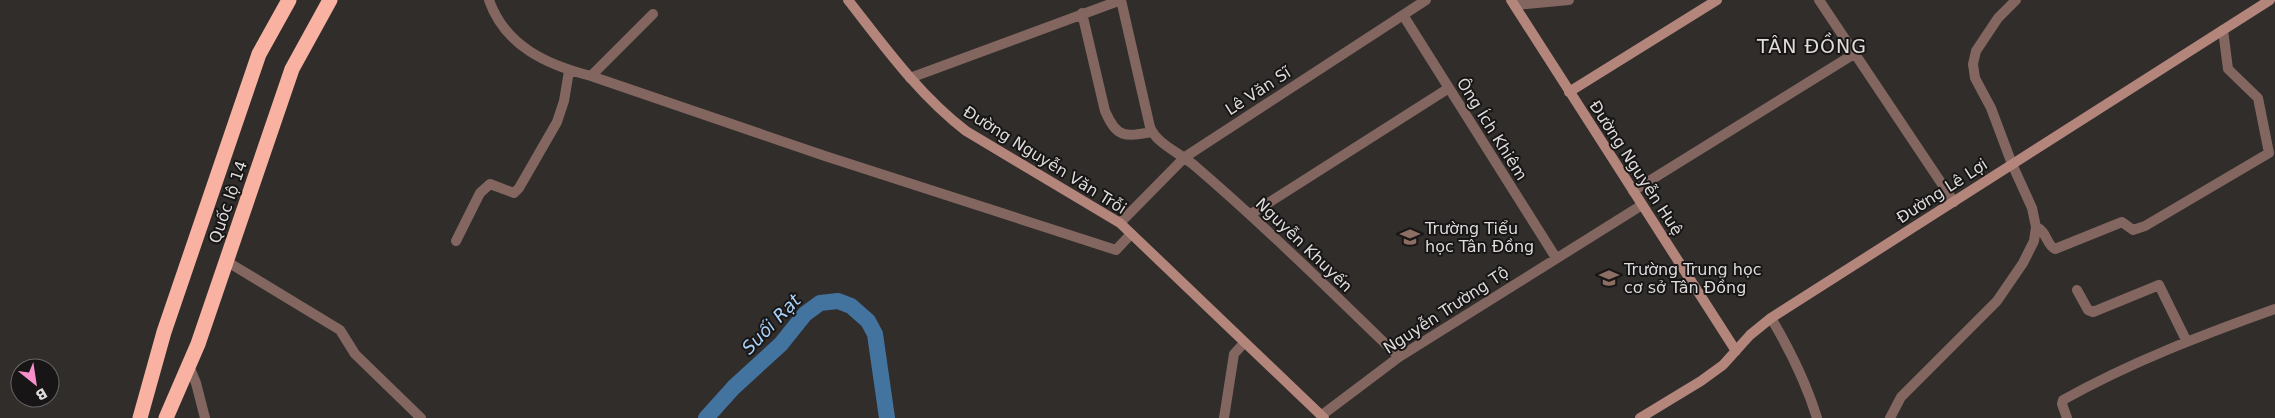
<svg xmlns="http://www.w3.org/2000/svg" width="2275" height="418" viewBox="0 0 2275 418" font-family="'DejaVu Sans',sans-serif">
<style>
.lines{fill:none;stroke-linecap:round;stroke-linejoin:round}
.river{stroke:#43739f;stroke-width:16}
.street{stroke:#83665f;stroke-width:10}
.secondary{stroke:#b3857b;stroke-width:10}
.highway{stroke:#f9b2a2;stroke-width:15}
.labels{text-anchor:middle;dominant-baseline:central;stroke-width:4;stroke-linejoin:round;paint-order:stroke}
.street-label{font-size:16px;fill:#dedcdb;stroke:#171515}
.poi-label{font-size:16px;fill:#dedcdb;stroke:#171515;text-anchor:start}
.water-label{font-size:18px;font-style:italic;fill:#a9d2f9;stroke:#171515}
.quarter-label{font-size:19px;letter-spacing:1px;fill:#e0dcda;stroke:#171515}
</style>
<rect width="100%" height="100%" fill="#302d2b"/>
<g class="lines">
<path class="river" d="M706,418L734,387L781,344L805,314L820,303L838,301L851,306L868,321L875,334L887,418"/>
<path class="street" d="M489,0C505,46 547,65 591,76L825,156L1116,250L1131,234
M1121,0L1150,127C1156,144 1182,154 1195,166C1266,227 1332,292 1399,357
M1819,0L1954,202
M1515,5L1569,0
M1082,13L1105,111C1117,138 1124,137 1152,132
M1403,15L1556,258
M591,76L653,14
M910,78L1121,0
M1633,191L1854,54
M1251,214L1449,88
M1120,223L1185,157L1426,0
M2036,227C2047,231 2046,245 2055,249L2122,222L2133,230L2145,226L2269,153L2258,98L2228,69L2223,30
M456,241L480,193L490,184L514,193L519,188L557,122L564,101L569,71
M226,261L340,330L355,354L421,418
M2077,290L2088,310L2093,312L2159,285L2186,340
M1771,318C1790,350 1806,382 1817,418
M189,366L196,383L205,418
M1322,415L1399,357L1642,205
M1224,418L1234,354L1244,343
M1890,418L1901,397L1997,301L2023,263L2034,241L2036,227L2032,208L2012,164L1991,108L1975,78L1973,64L1976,51L1998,18L2016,0
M2067,418L2062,404L2063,400C2131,362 2202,335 2275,309"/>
<path class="secondary" d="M848,0C884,46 919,95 966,131L1120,223L1324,418
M1511,0L1736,351
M1569,92L1717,0
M1640,418L1701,381L1723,365L1750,335L1771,318L2270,0"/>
<path class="highway" d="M140,418L164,332L259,54L289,0
M166,418L198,344L292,69L330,0"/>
</g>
<defs>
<symbol id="school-bare" viewBox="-9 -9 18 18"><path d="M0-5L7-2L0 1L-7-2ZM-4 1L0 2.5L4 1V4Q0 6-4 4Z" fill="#8d6e63" stroke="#171515" stroke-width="2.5" paint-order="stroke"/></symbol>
</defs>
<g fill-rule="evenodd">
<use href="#school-bare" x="1396" y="223" width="28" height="28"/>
<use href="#school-bare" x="1595" y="264" width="28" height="28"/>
</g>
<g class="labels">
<g class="street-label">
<text transform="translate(1258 91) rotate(-33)">Lê Văn Sĩ</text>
<text transform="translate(1492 129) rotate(58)">Ông Ích Khiêm</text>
<text transform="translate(1045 160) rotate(32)">Đường Nguyễn Văn Trỗi</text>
<text transform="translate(1636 168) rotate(57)">Đường Nguyễn Huệ</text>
<text transform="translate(1942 191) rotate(-33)">Đường Lê Lợi</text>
<text transform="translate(228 202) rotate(-71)">Quốc lộ 14</text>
<text transform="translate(1304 245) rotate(44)">Nguyễn Khuyến</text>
<text transform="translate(1446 310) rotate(-33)">Nguyễn Trường Tộ</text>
</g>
<g class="poi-label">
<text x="1425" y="228">Trường Tiểu<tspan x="1425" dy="18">học Tân Đồng</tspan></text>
<text x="1624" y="269">Trường Trung học<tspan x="1624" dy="18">cơ sở Tân Đồng</tspan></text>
</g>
<g class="water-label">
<text transform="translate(771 324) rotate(-46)">Suối Rạt</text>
</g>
<g class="quarter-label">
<text x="1812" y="46">TÂN ĐỒNG</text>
</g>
</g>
<g transform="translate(35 383) rotate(150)"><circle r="24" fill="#171515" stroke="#676564"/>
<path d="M0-4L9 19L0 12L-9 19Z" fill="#f98fca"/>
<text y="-8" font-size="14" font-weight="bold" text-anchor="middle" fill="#dedcdb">B</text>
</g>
</svg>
